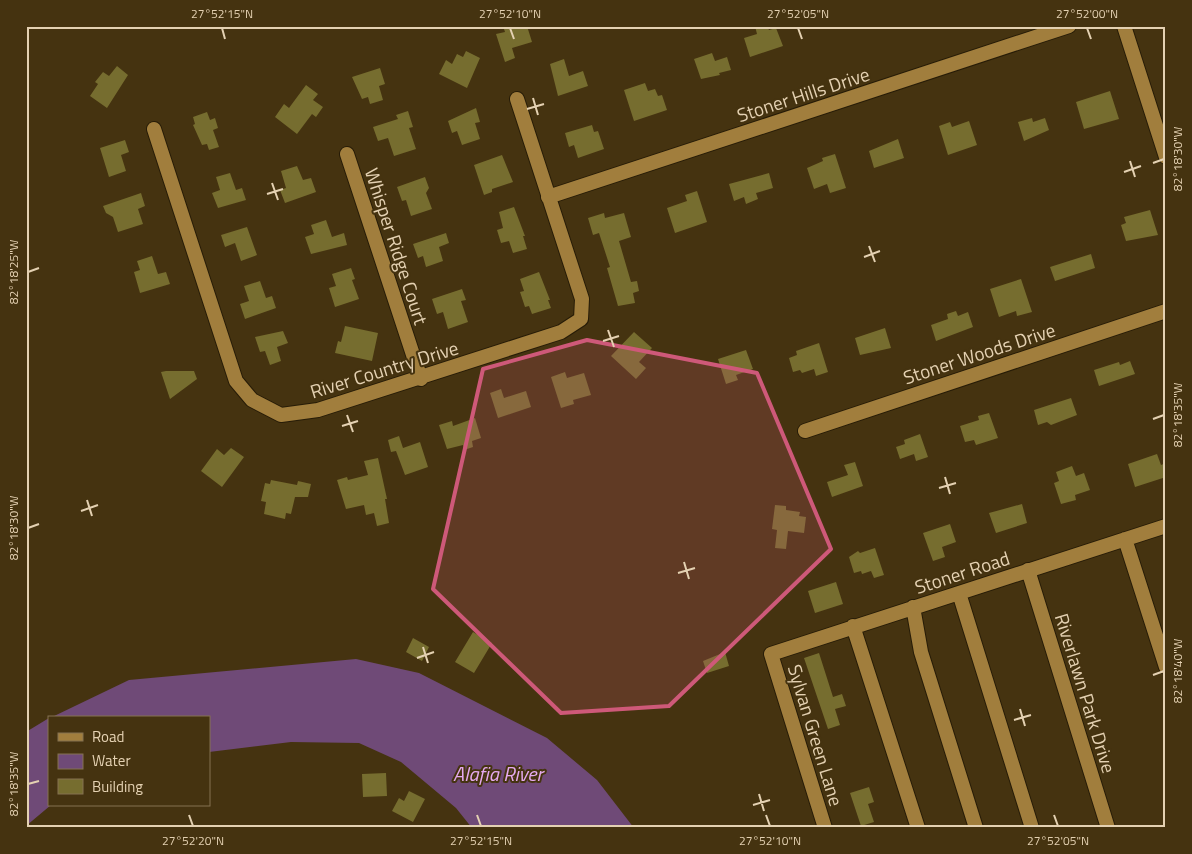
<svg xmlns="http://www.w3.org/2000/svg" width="1192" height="854" viewBox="0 0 1192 854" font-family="'Titillium Web',sans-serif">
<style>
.water{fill:#6f4a77}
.building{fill:#766d2f}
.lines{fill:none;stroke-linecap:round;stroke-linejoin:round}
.minor-casing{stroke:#271c07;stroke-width:16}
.minor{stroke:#a17e3d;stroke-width:14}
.marked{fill:#ce5979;fill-opacity:0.2;stroke:#ce5979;stroke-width:4;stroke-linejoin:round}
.ticks{fill:none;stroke:#e4d1b2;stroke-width:2}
.labels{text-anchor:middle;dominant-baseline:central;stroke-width:4;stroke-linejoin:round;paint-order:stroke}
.street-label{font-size:19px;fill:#e4d1b2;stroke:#453310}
.water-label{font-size:20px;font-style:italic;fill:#e5aaef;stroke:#453310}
.neatline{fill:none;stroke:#e4d1b2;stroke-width:2}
.ticks-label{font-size:12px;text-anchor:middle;fill:#e4d1b2}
</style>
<rect width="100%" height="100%" fill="#453310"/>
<path class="water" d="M356,659L419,673L547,738L597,780L634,828H472L456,808L401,762L359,743L291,742L209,752V718H50L129,680Z
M49,718V805H51L26,826V732Z"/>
<path class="building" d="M503,26H527L532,42L512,48L515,58L505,62L496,34L505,32Z
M755,26H767L769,30L776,28L783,46L750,57L744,38L757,34Z
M466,51L480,58L467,88L439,74L446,60L452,64L457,54L463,57Z
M712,53L715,61L727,57L731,70L719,73L720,75L701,79L694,59Z
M564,59L569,76L583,71L588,86L558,96L550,64Z
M117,66L128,75L107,108L90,96L98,84L95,82L103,72L109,76Z
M380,68L385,84L379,86L383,100L370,104L368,97L362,99L352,77Z
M645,83L648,91L655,89L658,96L662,95L667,110L634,121L624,90Z
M306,85L318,94L313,100L323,107L316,117L312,114L297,134L275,117L284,104L289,108Z
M1110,91L1119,119L1084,129L1076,102Z
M476,108L480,122L475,123L480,139L462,145L457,131L452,133L448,121Z
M408,111L413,127L409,128L416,149L394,156L388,138L378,141L373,127L398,119L396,115Z
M207,112L210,120L215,118L218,128L213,130L219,147L209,150L207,144L202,145L193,125L195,124L193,117Z
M1032,118L1033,122L1045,118L1049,130L1024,141L1018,122Z
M969,121L977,145L948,155L939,126L950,122L952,127Z
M592,125L594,132L598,131L604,149L578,158L574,145L569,147L565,133Z
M898,139L904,158L874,168L869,151Z
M125,140L129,152L121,155L126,171L109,177L100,148Z
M835,154L846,188L830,193L827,184L814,189L807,168L823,161L822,158Z
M502,155L513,182L492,189V192L484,195L474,165Z
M297,166L303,180L311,178L316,192L285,203L280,190L286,188L281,171Z
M230,173L236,190L242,188L246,200L218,208L212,193L220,190L216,177Z
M769,173L773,188L756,193L758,199L746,204L744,197L734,201L729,184Z
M425,177L429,188L426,193L432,209L411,216L406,200L402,201L397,187Z
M697,191L707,222L675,233L667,208L687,201L685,195Z
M141,193L145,206L138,209L143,224L118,232L113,217L106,213L103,206Z
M514,207L525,236H523L527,249L513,253L509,241L501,243L497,230L503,228L499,212Z
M1150,210L1158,235L1126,241L1121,225L1126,223L1124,217Z
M604,213L605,218L624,213L631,237L619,241L631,282L637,281L639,291L633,293L635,303L618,306L607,268L610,267L599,233L593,235L588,218Z
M326,220L332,237L344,233L347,245L311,254L305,237L314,234L311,225Z
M247,227L257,255L241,261L235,243L225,247L221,235Z
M446,233L449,243L439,247L443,261L426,267L423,256L418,258L413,244Z
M1091,254L1095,268L1055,281L1050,267Z
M152,256L158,274L166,272L170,284L140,293L134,272L140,270L137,261Z
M351,268L355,279L352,280L359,299L335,307L329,288L336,286L332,274Z
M539,272L550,300H548L551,308L532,314L529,306L525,307L520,292L524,291L520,279Z
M1021,279L1032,312L1017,316L1016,311L999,317L990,289Z
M260,281L266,298L272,296L276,308L245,319L240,304L249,301L244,286Z
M462,289L466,300L461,301L468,322L448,329L443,312L437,314L432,299Z
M956,311L958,316L968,312L973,327L936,341L931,325L948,319L947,314Z
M345,326L378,333L372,361L335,353L338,341L341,342Z
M885,328L891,348L860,355L855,338Z
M283,331L288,343L277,347L281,361L270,365L265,351L260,352L255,337Z
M634,332L652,348L639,362L646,368L636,379L611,356Z
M819,343L828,372L816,376L814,369L802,373L800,370L793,372L789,358L797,355L796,351Z
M746,350L753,369L736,375L738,380L726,384L718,359Z
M1130,361L1135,374L1099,386L1094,370L1119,362L1120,365Z
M166,371H194L197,379L170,399L161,372Z
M565,372L567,378L584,373L591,395L573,400L574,404L561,408L551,377Z
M501,389L504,398L526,391L531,407L498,418L490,393Z
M1071,398L1077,415L1051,425L1047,422L1038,425L1034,410Z
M989,413L998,438L976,445L974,440L965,442L960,426L979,420L978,416Z
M475,418L481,438L472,441L473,447L464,450L463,445L447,449L439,425L452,421L453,426Z
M920,434L928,457L916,461L914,454L900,459L896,447L905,444L904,440Z
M399,436L403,448L420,442L428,467L405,475L396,451L391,452L388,440Z
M231,448L244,457L222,487L201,471L217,449L224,455Z
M1157,454L1161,465L1166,463V477L1135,487L1128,464Z
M378,458L387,499H385L389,523L377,526L374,513L366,515L364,505L346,509L337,480L347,477L348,480L368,475L364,461Z
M855,462L863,486L832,497L827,482L848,475L844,465Z
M1072,466L1076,476L1084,473L1090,490L1075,495L1076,500L1061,504L1054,483L1059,481L1056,472Z
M271,480L297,485L298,481L311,484L308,497H295L291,514L286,513L285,519L264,514L266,502L261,501L265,483L270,484Z
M1022,504L1027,523L996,533L989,513Z
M775,505L786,506V510L800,512L799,516L806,517L804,533L788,531L786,549L775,548L777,530L772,529Z
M950,524L956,542L942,547L945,557L933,561L923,533Z
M875,548L884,575L874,578L871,571L862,574L861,571L854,573L849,557L858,551L860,553Z
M836,582L843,604L815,613L808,591Z
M473,632L492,643L474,673L455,662Z
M413,638L429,647L422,661L406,652Z
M725,652L729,666L707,673L703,661Z
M819,653L833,697L842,694L846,706L835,709L840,725L828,729L804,658Z
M386,773L387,796L363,797L362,774Z
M869,787L874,802L868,804L874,822L861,826L850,793Z
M409,791L425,799L413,822L392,811L399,798L404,801Z"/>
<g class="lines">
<defs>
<path id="minor" d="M1124,26L1166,157
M154,129L236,381L252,400L281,415L318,410L561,332L581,319L582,299L517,99
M347,154L421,379
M548,197L1069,26
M805,431L1166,311
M1125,539L1166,667
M1028,570L1108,828
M959,593L1032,828
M913,607L921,652L976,828
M853,626L918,828
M825,828L771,654L1166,526"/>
</defs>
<use href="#minor" class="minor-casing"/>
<use href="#minor" class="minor"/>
</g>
<path class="marked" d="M587,340L757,373L831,549L669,706L561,713L433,589L483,369Z"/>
<path class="ticks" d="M222,28L225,39M510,28L514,39M798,28L802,39M1087,28L1091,39M533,98L538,115M527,109L544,104M1130,161L1135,177M1153,163L1164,159M1124,172L1141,166M272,183L278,200M267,194L283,189M869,246L875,262M864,257L880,251M28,272L39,268M608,330L614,347M603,341L619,336M347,415L353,432M1153,419L1164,415M342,426L358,421M945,477L950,494M939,488L956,483M87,500L92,516M81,511L98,505M28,528L39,524M684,562L689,579M678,573L695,568M423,647L428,663M417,658L434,652M1153,675L1164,671M1020,709L1025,726M1014,720L1031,715M28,784L39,781M759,794L764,811M753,805L770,800M189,815L193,826M477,815L481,826M766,815L770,826M1054,815L1058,826"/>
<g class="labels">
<g class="street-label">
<text transform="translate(803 94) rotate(-18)">Stoner Hills Drive</text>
<text transform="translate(397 246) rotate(72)">Whisper Ridge Court</text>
<text transform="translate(979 353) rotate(-18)">Stoner Woods Drive</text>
<text transform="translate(384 369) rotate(-17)">River Country Drive</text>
<text transform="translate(962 572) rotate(-18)">Stoner Road</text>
<text transform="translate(1086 693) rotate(73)">Riverlawn Park Drive</text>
<text transform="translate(816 735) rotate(73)">Sylvan Green Lane</text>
</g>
<g class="water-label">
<text x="498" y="773">Alafia River</text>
</g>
</g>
<rect width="1192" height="854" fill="none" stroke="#453310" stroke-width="55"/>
<rect x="48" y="716" width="162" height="90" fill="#453310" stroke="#857251"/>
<rect x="58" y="733" width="25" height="8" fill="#a17e3d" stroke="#857251"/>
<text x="92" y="742" font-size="15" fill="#e4d1b2">Road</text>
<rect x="58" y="754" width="25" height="15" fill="#6f4a77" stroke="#857251"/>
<text x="92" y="766" font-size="15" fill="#e4d1b2">Water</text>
<rect x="58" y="779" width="25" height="15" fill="#766d2f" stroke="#857251"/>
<text x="92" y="792" font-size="15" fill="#e4d1b2">Building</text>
<rect x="28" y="28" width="1136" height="798" class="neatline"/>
<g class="ticks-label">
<text x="222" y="18">27°52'15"N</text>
<text x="510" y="18">27°52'10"N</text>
<text x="798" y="18">27°52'05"N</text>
<text x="1087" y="18">27°52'00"N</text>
<text transform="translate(1178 159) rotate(-90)" y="4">82°18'30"W</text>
<text transform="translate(14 272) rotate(-90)" y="4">82°18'25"W</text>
<text transform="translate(1178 415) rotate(-90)" y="4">82°18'35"W</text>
<text transform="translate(14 528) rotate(-90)" y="4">82°18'30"W</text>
<text transform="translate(1178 671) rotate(-90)" y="4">82°18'40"W</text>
<text transform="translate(14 784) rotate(-90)" y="4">82°18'35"W</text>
<text x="193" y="845">27°52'20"N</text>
<text x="481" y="845">27°52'15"N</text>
<text x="770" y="845">27°52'10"N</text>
<text x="1058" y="845">27°52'05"N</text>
</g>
</svg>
